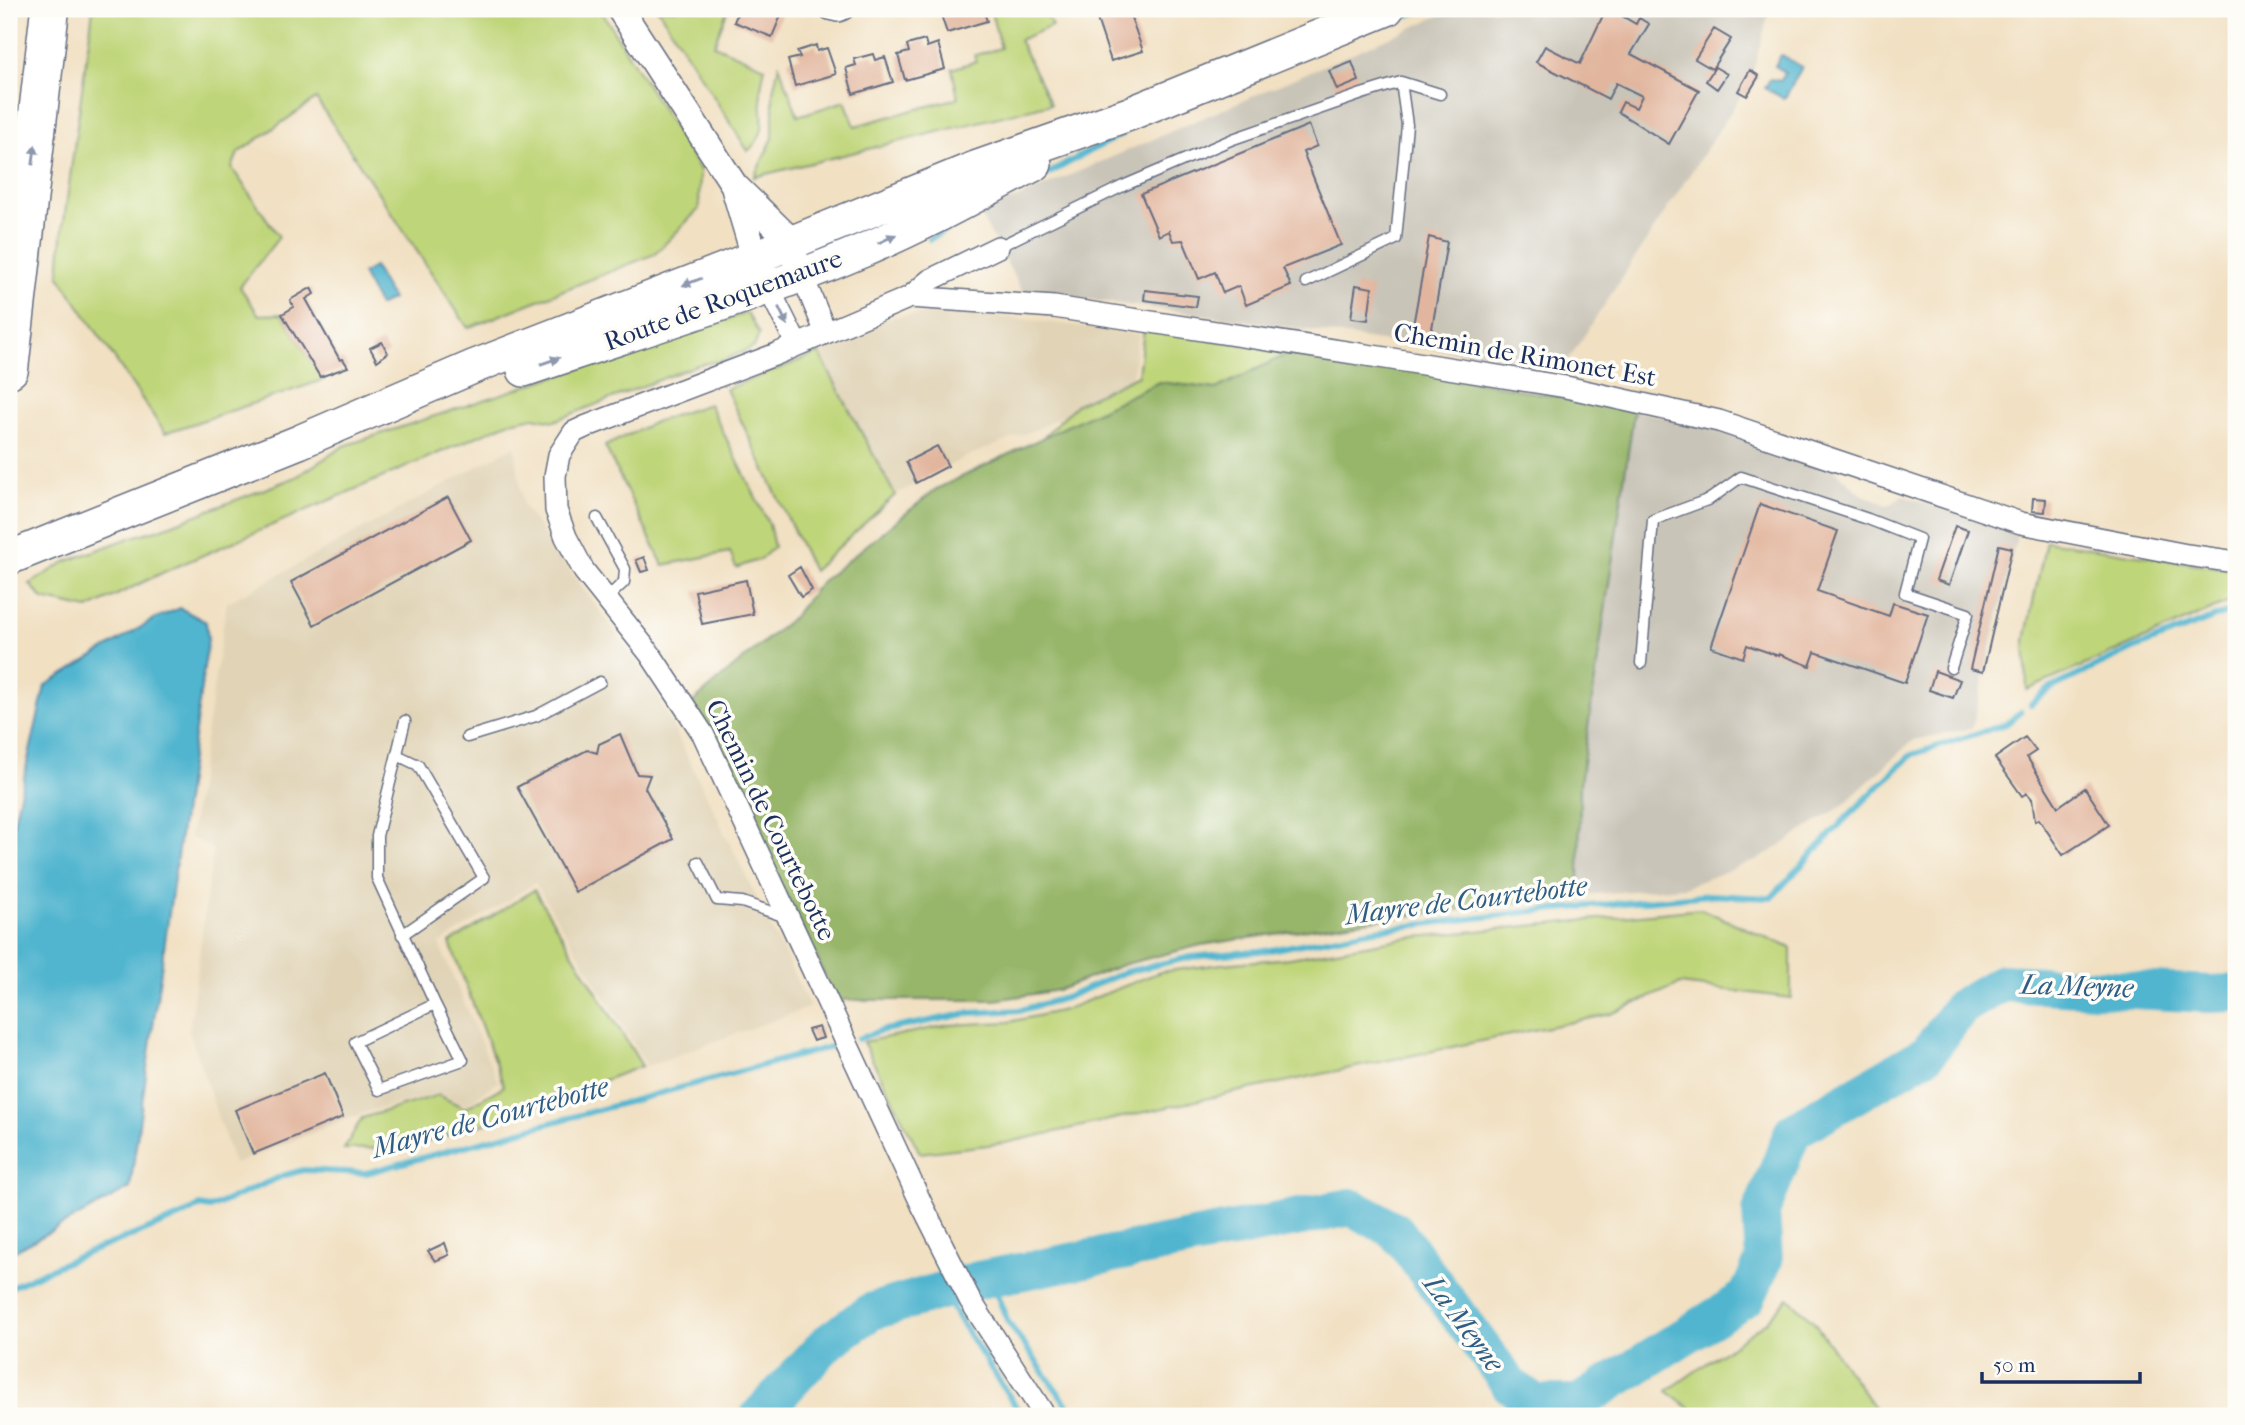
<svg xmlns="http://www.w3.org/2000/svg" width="2245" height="1425" viewBox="0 0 2245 1425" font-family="'IM FELL French Canon',serif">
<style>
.built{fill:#e0d3b6}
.industrial{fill:#c9c4b8}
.green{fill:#bfd579;stroke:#6d826c;stroke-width:2}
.forest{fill:#97b669;stroke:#597264;stroke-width:2}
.water{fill:#51b5cf;stroke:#367296;stroke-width:2}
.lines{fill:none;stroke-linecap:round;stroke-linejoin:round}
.stream{stroke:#51b5cf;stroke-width:6}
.river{stroke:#51b5cf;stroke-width:38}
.building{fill:#e2b69e}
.service-casing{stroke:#666d81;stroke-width:13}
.minor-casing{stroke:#666d81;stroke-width:24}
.tertiary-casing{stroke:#666d81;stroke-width:29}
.primary-casing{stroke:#666d81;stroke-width:36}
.motorway-casing{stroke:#666d81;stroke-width:41}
.service{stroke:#fff;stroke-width:10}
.minor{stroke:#fff;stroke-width:21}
.tertiary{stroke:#fff;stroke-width:26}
.primary{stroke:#fff;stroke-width:33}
.motorway{stroke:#fff;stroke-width:38}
.oneway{fill:#8d97ae}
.labels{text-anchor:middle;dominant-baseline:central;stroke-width:7;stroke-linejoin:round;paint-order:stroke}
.street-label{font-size:26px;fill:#1b2f5e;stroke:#fdfcf7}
.water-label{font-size:28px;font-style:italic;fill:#2e5e86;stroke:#fdfcf7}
</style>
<rect width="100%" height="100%" fill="#fdfcf7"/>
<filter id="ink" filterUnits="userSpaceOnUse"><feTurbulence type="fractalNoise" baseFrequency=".0143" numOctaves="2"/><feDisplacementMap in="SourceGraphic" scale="14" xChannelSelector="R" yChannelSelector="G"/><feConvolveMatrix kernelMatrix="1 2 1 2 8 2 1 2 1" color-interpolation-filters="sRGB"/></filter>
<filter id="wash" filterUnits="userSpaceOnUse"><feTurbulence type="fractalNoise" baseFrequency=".00686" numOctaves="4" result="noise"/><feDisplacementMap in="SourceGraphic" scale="28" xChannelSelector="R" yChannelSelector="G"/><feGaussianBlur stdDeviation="1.57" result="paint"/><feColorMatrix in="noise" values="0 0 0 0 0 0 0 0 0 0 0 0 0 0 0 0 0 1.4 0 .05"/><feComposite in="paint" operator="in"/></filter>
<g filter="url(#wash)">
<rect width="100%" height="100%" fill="#f1e0c2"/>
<path class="built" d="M951,310L1139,334L1132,375L1042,427L965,457L895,495L819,353L888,318Z
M515,446L523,505L649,678L810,1007L647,1066L535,883L439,944L498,1082L466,1105L438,1093L361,1114L234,1164L189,1031L213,849L190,837L227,603Z"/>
<path class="industrial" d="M1455,9H1770L1750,82L1565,365L1440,350L1228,318L1022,291L980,214Z
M1634,411L1713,426L1833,468L1861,494L1889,506L1903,496L2018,532L1972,728L1913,740L1842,806L1761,858L1685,887L1579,895L1580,783Z"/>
<path class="green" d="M93,9H600L700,170L699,209L655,254L468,328L316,99L238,153L232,168L279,237L240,287L259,315L282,314L323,380L165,433L59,276L62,236Z
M658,9H728L714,45L765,67C763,77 760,87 761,97C762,121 768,132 748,151Z
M990,9H1044L1052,26L1019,40L1051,104L754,177L773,138V91L779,65L798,116L845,101L855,126L958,98L952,69L976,61L975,55L1001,48Z
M747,313L759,334L754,347L724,360L697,365L554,421L534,417L510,422L164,572L88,609L43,599L30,584L65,562L132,537L160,529L296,477L344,446Z
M1144,329L1292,352L1216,389L1159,382L1042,438L1077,404L1138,375Z
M819,353L895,495L813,571L726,389Z
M709,404L769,524L774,547L761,559L736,568L730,552L663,565L605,446L655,422Z
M2046,541L2236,570V599L2027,690L2025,640Z
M534,890L642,1066L498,1120L408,1148L344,1149L362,1118L438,1095L465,1108L504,1086L450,943Z
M1701,909L1791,948V998L1680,984L1611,1014L1245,1090L1005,1143L920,1153L863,1042L949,1025L1009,1022L1064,1010L1160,972L1222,964L1290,958L1406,938Z
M1788,1298L1814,1322L1880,1416H1700L1667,1391L1766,1322Z"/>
<path class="forest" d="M1292,352L1410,369L1634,411L1580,783L1579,895L1356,922L1201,945L1122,965L1059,990L995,1000H837L692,703L793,617L820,583L936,489L1159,382L1216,389Z"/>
<path class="water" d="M1781,55L1802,67L1786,96L1783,98L1765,88L1770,79L1781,81L1785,72L1775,66Z
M374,267L392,299L379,306L362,274Z
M180,608L206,622L208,639L130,1188L9,1254V842L45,686L156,618Z"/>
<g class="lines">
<path class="stream" d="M1394,21L1424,9
M1042,177L1125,132
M930,239L947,229
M2031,704L2049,689L2133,649L2236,609
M858,1039L879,1031L970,1013L1021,1010L1065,998L1125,972L1191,957L1270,950L1374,930L1536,911L1710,895L1771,898L1846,818L1911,755L2006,724L2021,712
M990,1278L1008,1322L1075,1416
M9,1288L77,1257L182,1216L199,1206L210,1208L282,1176L303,1170L366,1173L830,1047
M940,1290L1022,1416"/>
<path class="river" d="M759,1416L827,1343L870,1312L978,1280L1351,1207L1396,1231L1510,1385L1536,1403H1578L1747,1297L1764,1260L1761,1212L1793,1131L1928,1053L1961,1007L2002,983L2209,994L2236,993"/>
</g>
<g id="blocks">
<path class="building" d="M739,9H773L782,13L772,37L734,22Z
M939,9H983L987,21L947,33Z
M1128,9L1143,51L1111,61L1097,19Z
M1606,9H1610L1636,24L1639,18L1649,24L1631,54L1699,90L1669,144L1618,112L1623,102L1636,108L1642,96L1616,83L1608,99L1536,62L1545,46L1580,64Z
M1714,29L1731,39L1712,69L1695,59Z
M925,40L927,47L938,43L945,69L905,80L898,55L909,52L907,45Z
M816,45L817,51L827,48L836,74L795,86L788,60L800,57L797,51Z
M873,54L875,60L885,57L893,82L853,94L846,68L856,65L854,59Z
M1352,62L1359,81L1337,90L1329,71Z
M1715,67L1727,74L1717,89L1706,81Z
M1750,70L1759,76L1747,96L1738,91Z
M1309,125L1317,146L1303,152L1341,245L1283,268L1291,286L1246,305L1239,286L1223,293L1215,272L1199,279L1183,240L1173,241L1169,231L1159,236L1141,194Z
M1429,237L1447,242L1431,334L1412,331Z
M1356,285L1372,288L1368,320L1351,318Z
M311,288L314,294L306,299L340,360L343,359L348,367L320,377L282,314L294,307L290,300Z
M1145,290L1198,296L1196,307L1144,300Z
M382,342L388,353L377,361L370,348Z
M937,446L948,466L916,483L906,462Z
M448,497L471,540L314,625L291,582Z
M2033,498L2046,499L2045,512L2032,511Z
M1760,504L1838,531L1817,591L1889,616L1893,603L1928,614L1905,683L1815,652L1810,666L1779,654V656L1747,645L1743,658L1711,647Z
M1955,526L1968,530L1949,585L1936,580Z
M1999,545L2012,548L1983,672L1970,669Z
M644,557L649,570L641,572L636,560Z
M800,567L812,590L801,597L788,575Z
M746,580L753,614L702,624L695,591Z
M1935,671L1960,680L1953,698L1929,690Z
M620,734L637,774L650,775L645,788L673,839L575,892L517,787L587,750L597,753L599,744Z
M2025,737L2036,751L2027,757L2058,807L2085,788L2109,825L2063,855L2039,819L2035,821L2032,799L2027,793L2022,796L1995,758Z
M819,1027L823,1038L813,1041L808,1030Z
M325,1073L343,1117L253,1154L235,1110Z
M445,1243L449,1255L435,1261L428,1251Z"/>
</g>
</g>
<g filter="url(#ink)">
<use href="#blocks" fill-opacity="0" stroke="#666d81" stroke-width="2"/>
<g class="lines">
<defs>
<path id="service" d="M998,247L1123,186L1233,139L1362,94L1401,82L1440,94
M1306,282L1396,239L1407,125L1401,82
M597,518L625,569L624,582L605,600
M1641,663L1653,520L1710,499L1741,477L1868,519L1919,539L1905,593L1968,614L1951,668
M405,721L377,836V878L435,1004L355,1042L379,1090L463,1060L435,1004
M467,737L536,716L600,682
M397,755L418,765L484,878L402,935
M698,862L717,900L742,902L786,917"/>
<path id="minor" d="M830,9L838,11L843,9
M802,275L826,333
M768,287L797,345
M910,297L930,280L998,247
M1045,1416L970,1300L922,1205L703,734L650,654L584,571L566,537L556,510L555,476L559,455L574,432L587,426L774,355L910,297L1054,307L1392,359L1566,387L1719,421L2021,523L2187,555L2236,562"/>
<path id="tertiary" d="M620,9L734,185L784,234L796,261
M735,190L753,251L763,273"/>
<path id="primary" d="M524,370C638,331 754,297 864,250C923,225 979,194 1035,164
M9,558L299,442L473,367L756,257L975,168L1129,114L1387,9"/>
<path id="motorway" d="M9,369L50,9"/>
</defs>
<use href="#service" class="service-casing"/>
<use href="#minor" class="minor-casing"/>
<use href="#tertiary" class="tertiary-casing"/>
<use href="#primary" class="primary-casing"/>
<use href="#motorway" class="motorway-casing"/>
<use href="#service" class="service"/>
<use href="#minor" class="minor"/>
<use href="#tertiary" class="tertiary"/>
<use href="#primary" class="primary"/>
<use href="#motorway" class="motorway"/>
</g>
<defs><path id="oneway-solid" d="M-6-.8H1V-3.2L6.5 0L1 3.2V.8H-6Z" transform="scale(1.75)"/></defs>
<g class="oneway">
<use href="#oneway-solid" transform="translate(34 155) rotate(-83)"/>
<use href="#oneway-solid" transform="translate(887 239) rotate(-26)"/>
<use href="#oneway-solid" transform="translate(692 282) rotate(159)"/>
<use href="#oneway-solid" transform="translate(783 316) rotate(64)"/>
<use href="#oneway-solid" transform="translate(550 361) rotate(-19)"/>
</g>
</g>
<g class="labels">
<g class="street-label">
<text transform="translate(723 300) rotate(-20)">Route de Roquemaure</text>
<text transform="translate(1525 355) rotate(10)">Chemin de Rimonet Est</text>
<text transform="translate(771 820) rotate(64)">Chemin de Courtebotte</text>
</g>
<g class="water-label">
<text transform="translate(1466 900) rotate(-7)">Mayre de Courtebotte</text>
<text transform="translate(2077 986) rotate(2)">La Meyne</text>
<text transform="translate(490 1117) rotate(-15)">Mayre de Courtebotte</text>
<text transform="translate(1464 1323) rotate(53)">La Meyne</text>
</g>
</g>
<rect width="2245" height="1425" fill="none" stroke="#fdfcf7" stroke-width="35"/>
<path d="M1982 1372v10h158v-10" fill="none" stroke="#1b2f5e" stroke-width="3.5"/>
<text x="1993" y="1372" font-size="21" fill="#1b2f5e" stroke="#fdfcf7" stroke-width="5" paint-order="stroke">50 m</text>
</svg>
